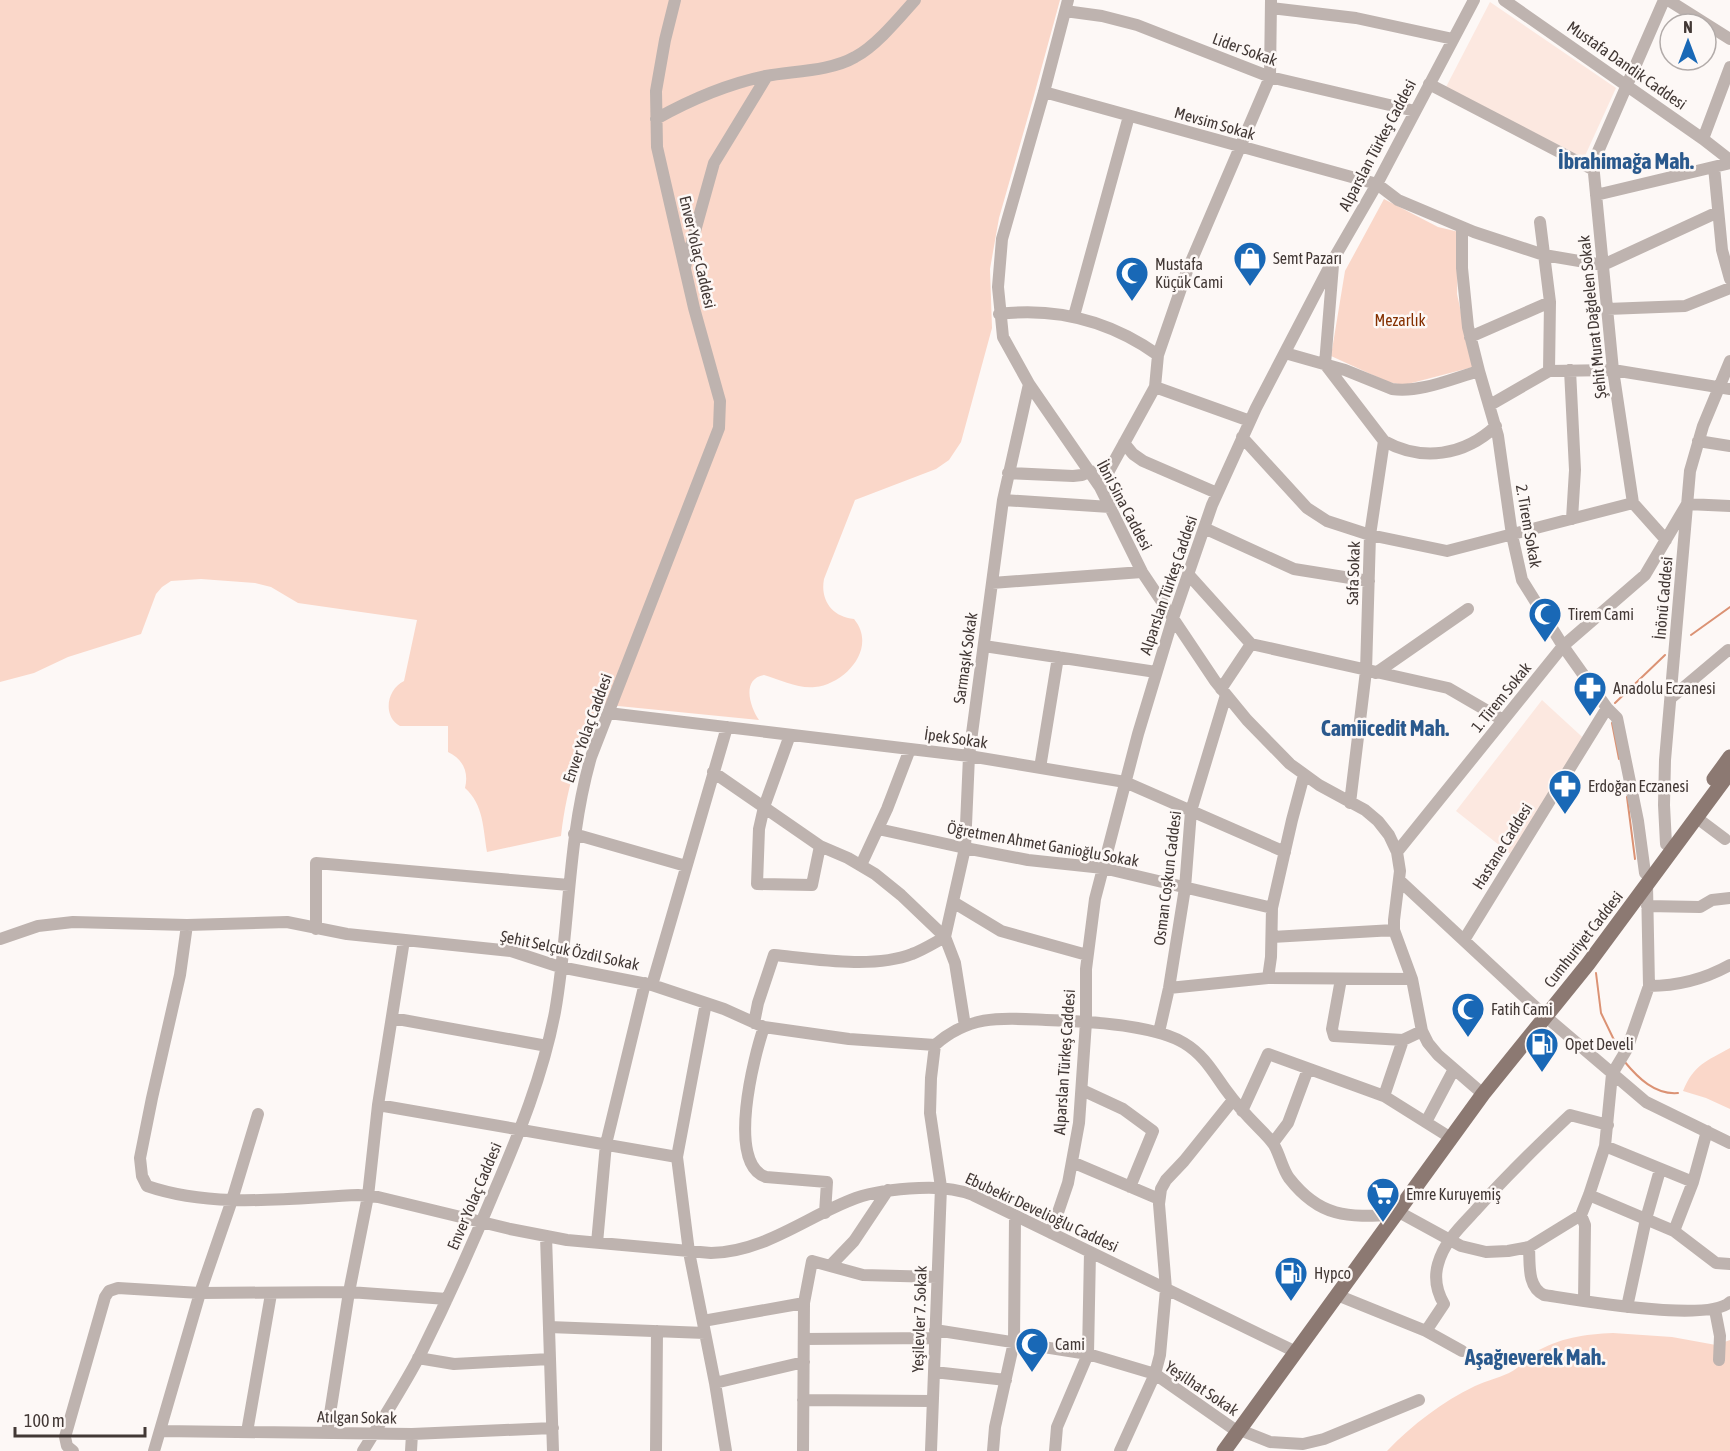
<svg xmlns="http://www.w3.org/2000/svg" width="1730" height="1451" viewBox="0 0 1730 1451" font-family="'Asap Condensed',sans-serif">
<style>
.built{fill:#fce8e0}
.green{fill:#fad7c9}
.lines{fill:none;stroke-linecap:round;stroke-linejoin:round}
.stream{stroke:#db9274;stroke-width:2}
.minor{stroke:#beb3af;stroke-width:12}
.major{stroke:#8c7972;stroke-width:15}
.labels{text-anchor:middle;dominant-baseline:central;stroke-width:5;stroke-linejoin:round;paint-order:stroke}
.street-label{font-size:16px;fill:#423835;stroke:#fdf8f6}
.poi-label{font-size:16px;fill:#423835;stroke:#fdf8f6;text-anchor:start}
.park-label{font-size:16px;fill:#853000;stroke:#fdf8f6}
.district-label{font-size:22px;font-weight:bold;fill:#2a598d;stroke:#fdf8f6}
</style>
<rect width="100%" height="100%" fill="#fdf8f6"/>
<path class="built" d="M1490,2L1616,88L1584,158L1446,87Z
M1542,700L1591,745L1518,860L1456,811Z"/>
<path class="green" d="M0,0H1060L1033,99L999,218L990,269L992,328L961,442L949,460L936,469L855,500L824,579C820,600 832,617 854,619C878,648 845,684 815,687C799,689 780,680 764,675C741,679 750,707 759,720L598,704C580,747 566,789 561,836L487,852C483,829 484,805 465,788C469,772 463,759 448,752V726H400C382,716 387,689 404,681L417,620L298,603L271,587L255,583L201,579L171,581L162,587L156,594L141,634L68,657L34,673L0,682Z
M1384,199L1438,227L1459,232L1457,294L1473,367L1404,385L1388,382L1331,356L1345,271Z
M1730,1048V1109L1706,1098L1683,1091C1694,1064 1707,1061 1730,1048Z
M1613,1333L1672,1337L1716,1345L1730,1340V1451H1387C1413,1424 1442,1402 1475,1386C1486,1381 1498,1378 1509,1373C1518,1369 1526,1359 1534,1353C1558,1338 1586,1334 1613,1333Z"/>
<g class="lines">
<path class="stream" d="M1691,635L1730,607
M1615,703L1665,655
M1612,723L1619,759
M1627,797L1635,859
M1596,973L1601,1013L1615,1042
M1624,1061C1638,1078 1655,1095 1678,1093"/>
<path class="minor" d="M1068,0L1044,92L1002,239L998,287L1003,337L1029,384L1100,487L1142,572L1215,681L1247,720L1290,764L1319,785L1365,810L1378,821L1389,835L1397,852L1400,871L1394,920V930L1412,979L1422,1031L1428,1043L1438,1055L1483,1094
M1504,0L1703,139L1730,160
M1664,0L1593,163L1613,370L1633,503L1666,540
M1668,0L1730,39
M1271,8L1356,18L1453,39
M1065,11L1102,16L1137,25L1270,77L1415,111
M1429,84L1594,170
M1044,92L1377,184L1398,200L1474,232L1544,255L1603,265L1718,212
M656,119C690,100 727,84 766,76C794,71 831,71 855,57C876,46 899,18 915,0
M1703,139L1730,67
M1714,167L1722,250L1730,279
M1596,195L1730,163
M1540,222L1550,302L1549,371
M1462,228V268L1468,327L1479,371L1498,436L1512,535L1522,580L1563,646L1607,708L1617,718L1638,821L1645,873
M1333,265L1325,364L1384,441L1370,535L1366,671L1350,803
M685,267L714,163L767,76
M1607,309L1685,306L1730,288
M999,314C1058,307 1110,321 1158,355
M1074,316L1129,116
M1470,337L1550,302
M1285,353L1345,370L1392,389C1420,393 1451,379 1479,371
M1570,370L1575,470L1572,519
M1155,387L1250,421
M1490,405L1549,371L1613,370L1730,389
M1242,437L1307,508L1327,521L1370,535L1447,551L1633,503
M1384,441C1422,462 1464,456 1496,426
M1698,441L1730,446
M1124,443L1133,454L1143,461L1217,493
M1008,473L1073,476L1082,475L1091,471
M1100,487L1155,387L1158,355L1187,271L1270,77L1271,0
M1003,500L1110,507
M1204,528L1294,569L1369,581
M1188,574L1251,644L1448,688L1503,720
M992,583L1142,572
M984,646L1156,672
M1376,673L1468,609
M1221,689L1251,644
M1671,698L1728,650L1730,651
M608,713L969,756L1125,782L1285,852
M790,735L764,807L759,829L757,884L812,885L820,846
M1040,768L1058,657
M713,772L820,846L848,858L875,874L901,895L945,937L955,963L965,1026
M1697,818L1725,839
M878,829L965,848L1028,860L1103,868L1272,908
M574,834L686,866
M1666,844L1664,805L1665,760L1690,471L1703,426L1730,361
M1397,852L1563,646L1645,575L1687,504L1730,506
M861,865L887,809L910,749
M1399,880L1545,1016L1646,1102L1730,1143
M953,902L1001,931L1087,955
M1647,906L1700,907L1712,900L1730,898
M187,925L180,975L152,1098L140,1158L142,1176L147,1186C214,1209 289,1198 358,1195L378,1197L510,1229L567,1240L711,1253C765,1252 807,1216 856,1198C876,1191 897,1189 919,1188C938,1187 955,1188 973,1195L1296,1352
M316,929V863L569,885
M1272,937L1394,930
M0,939L38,926L73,922L187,925L287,922L347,934L511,951L560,967L652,985L724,1009L764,1027L849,1039L935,1045C970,1014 1003,1018 1046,1020C1083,1021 1153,1024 1184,1043C1204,1055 1213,1072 1226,1090C1236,1104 1247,1116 1259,1128C1264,1133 1270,1139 1274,1145C1280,1155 1282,1168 1289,1178C1320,1218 1347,1217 1394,1215
M1464,940L1607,708
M1268,978L1271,957L1272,908L1292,820L1304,775
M1341,979L1332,1029L1334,1036L1403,1040L1422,1031
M652,985L727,727
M1649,986C1678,986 1705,979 1730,965
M1169,988L1268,978L1412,979
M392,1018L547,1046
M754,1023L758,1003L774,955C814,959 874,969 912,954C923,950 934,943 945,937L965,848L969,756L1003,500L1029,384
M764,1027C754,1056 726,1164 766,1177L827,1182L825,1213
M1159,1032L1169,988L1185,888L1191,811L1226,695
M1082,1090L1123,1109L1153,1131L1130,1187
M1384,1096L1403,1040
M378,1105L677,1157L689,1252L715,1383L726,1451
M1242,1111L1268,1054L1384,1096L1451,1138
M1426,1122L1454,1069
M1273,1143L1288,1123L1308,1069
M1605,1146L1693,1182
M677,1157L706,1003
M1072,1162L1159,1199
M1589,1195L1674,1231L1716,1263L1730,1264
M1397,1211L1461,1246L1486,1252L1508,1251L1529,1247L1581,1215L1589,1195L1605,1146L1612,1074L1627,1049L1649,986L1647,885
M1581,1215L1585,1225L1584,1301
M1674,1231L1693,1182L1707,1131
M1051,1233L1068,1183L1079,1123L1086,1022V969L1095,899L1138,734L1173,618L1212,505L1256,408L1333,260L1377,184L1474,0
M546,1236L553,1451
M597,1243L606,1144L645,983
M1529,1247C1530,1264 1527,1287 1544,1295C1577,1300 1708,1323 1730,1302
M830,1266L854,1241L888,1190
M1337,1295L1426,1331L1462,1351
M1627,1307L1646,1219L1660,1170
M1715,1310L1720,1336L1719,1360
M703,1321L804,1303
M549,1327L705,1333
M935,1330L1088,1354L1155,1374L1238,1432
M1426,1331L1444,1304C1437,1292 1434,1278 1438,1264C1444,1242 1460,1227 1475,1211C1505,1177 1537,1146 1570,1115L1608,1125
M804,1339L935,1338
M418,1358L454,1364L550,1359
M934,1372L1006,1380
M715,1383L804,1362
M803,1400L932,1401
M1240,1430L1270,1442L1303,1444L1324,1439L1419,1400
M160,1431L412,1434L553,1428
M247,1432L271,1294
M327,1433L349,1292L368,1196L378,1105L404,940
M73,1451L67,1446L65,1437L105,1297L109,1291L118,1288L200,1293L349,1292L447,1299
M154,1451L200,1293L232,1200L258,1114
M363,1451C382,1420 402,1389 419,1357C446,1303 471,1248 494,1192C519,1134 543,1075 555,1012C570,927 567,840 591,757L719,428L720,401L694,308L657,147L656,91L665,40L675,0
M411,1451L412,1434
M656,1451L657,1331
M803,1451L804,1303L812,1261L863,1275L937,1277
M931,1451L941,1187L930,1113L931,1078L935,1045
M993,1451L995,1427L1014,1342L1015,1216
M1055,1451L1057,1427L1088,1354L1090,1252
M1120,1451L1155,1374L1160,1355L1166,1289L1159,1204L1161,1189L1166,1180L1184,1161L1233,1100"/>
<path class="major" d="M1714,779L1730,757
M1224,1451L1483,1094L1588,964L1730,772"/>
</g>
<defs>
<symbol id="shop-pin" viewBox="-11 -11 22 30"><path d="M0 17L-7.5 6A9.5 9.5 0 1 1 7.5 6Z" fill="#1968b6" stroke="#fdf8f6"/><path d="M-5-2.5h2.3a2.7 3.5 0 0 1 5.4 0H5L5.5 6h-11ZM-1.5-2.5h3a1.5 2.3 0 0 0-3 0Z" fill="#fff"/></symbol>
<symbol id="mosque-pin" viewBox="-11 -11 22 30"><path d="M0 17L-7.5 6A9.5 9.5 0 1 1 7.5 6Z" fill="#1968b6" stroke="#fdf8f6"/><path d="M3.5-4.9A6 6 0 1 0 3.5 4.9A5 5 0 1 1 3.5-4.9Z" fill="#fff"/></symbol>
<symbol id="pharmacy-pin" viewBox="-11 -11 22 30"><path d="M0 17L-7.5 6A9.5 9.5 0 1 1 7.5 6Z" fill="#1968b6" stroke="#fdf8f6"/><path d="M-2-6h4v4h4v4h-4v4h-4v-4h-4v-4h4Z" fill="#fff"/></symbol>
<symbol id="fuel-pin" viewBox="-11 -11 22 30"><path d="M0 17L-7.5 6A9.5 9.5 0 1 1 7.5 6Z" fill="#1968b6" stroke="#fdf8f6"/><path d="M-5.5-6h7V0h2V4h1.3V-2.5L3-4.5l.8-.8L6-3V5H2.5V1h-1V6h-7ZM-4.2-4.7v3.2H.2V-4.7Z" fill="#fff"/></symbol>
<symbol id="supermarket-pin" viewBox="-11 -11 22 30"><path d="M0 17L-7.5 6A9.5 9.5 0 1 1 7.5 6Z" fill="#1968b6" stroke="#fdf8f6"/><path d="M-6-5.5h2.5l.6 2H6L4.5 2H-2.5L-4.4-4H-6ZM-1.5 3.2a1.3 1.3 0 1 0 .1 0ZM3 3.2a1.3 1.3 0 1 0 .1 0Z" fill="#fff"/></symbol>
</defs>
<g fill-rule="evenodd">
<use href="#shop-pin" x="1231" y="239" width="38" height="52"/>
<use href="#mosque-pin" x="1113" y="254" width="38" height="52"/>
<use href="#mosque-pin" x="1526" y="595" width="38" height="52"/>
<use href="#pharmacy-pin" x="1571" y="669" width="38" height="52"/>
<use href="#pharmacy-pin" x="1546" y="767" width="38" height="52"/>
<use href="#mosque-pin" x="1449" y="990" width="38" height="52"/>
<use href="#fuel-pin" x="1523" y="1025" width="38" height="52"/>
<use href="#supermarket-pin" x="1364" y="1175" width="38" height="52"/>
<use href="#fuel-pin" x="1272" y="1254" width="38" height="52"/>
<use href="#mosque-pin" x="1013" y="1325" width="38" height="52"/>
</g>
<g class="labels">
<g class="street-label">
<text transform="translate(1245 49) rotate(20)">Lider Sokak</text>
<text transform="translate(1627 65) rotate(35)">Mustafa Dandik Caddesi</text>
<text transform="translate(1215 123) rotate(16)">Mevsim Sokak</text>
<text transform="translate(1377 145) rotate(-62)">Alparslan Türkeş Caddesi</text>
<text transform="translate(698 252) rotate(77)">Enver Yolaç Caddesi</text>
<text transform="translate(1592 317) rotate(-96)">Şehit Murat Dağdelen Sokak</text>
<text transform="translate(1125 505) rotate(62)">İbni Sina Caddesi</text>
<text transform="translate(1529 526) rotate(80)">2. Tirem Sokak</text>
<text transform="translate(1353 573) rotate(-88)">Safa Sokak</text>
<text transform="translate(1168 585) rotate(-71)">Alparslan Türkeş Caddesi</text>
<text transform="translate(1663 598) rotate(-85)">İnönü Caddesi</text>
<text transform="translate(965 658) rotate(-82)">Sarmaşık Sokak</text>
<text transform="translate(1501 697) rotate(-51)">1. Tirem Sokak</text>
<text transform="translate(587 728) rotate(-70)">Enver Yolaç Caddesi</text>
<text transform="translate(956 738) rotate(8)">İpek Sokak</text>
<text transform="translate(1043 844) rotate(10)">Öğretmen Ahmet Ganioğlu Sokak</text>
<text transform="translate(1502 846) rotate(-58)">Hastane Caddesi</text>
<text transform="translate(1167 878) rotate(-83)">Osman Coşkun Caddesi</text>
<text transform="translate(1583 939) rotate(-52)">Cumhuriyet Caddesi</text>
<text transform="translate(570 950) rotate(12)">Şehit Selçuk Özdil Sokak</text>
<text transform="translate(1064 1062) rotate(-86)">Alparslan Türkeş Caddesi</text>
<text transform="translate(474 1196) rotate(-67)">Enver Yolaç Caddesi</text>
<text transform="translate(1042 1212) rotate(25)">Ebubekir Develioğlu Caddesi</text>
<text transform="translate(919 1319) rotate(-88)">Yeşilevler 7. Sokak</text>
<text transform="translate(1202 1388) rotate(34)">Yeşilhat Sokak</text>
<text transform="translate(357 1417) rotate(1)">Atılgan Sokak</text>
</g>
<g class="poi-label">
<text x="1273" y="258">Semt Pazarı</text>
<text x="1155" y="264">Mustafa<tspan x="1155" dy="18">Küçük Cami</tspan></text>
<text x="1568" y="614">Tirem Cami</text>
<text x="1613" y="688">Anadolu Eczanesi</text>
<text x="1588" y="786">Erdoğan Eczanesi</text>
<text x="1491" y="1009">Fatih Cami</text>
<text x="1565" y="1044">Opet Develi</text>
<text x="1406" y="1194">Emre Kuruyemiş</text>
<text x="1314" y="1273">Hypco</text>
<text x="1055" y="1344">Cami</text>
</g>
<g class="park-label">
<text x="1400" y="320">Mezarlık</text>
</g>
<g class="district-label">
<text x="1626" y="161">İbrahimağa Mah.</text>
<text x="1385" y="728">Camiicedit Mah.</text>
<text x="1535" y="1357">Aşağıeverek Mah.</text>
</g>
</g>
<g transform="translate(1688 42)"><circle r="28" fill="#fdf8f6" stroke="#b2aba9" stroke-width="1.5"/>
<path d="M0-4.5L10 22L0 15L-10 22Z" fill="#1968b6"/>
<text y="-9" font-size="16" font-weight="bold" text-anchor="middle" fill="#423835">N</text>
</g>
<path d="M15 1427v9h130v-9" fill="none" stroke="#423835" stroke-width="3"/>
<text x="24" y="1427" font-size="18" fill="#423835" stroke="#fdf8f6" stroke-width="4.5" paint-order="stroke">100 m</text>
</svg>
